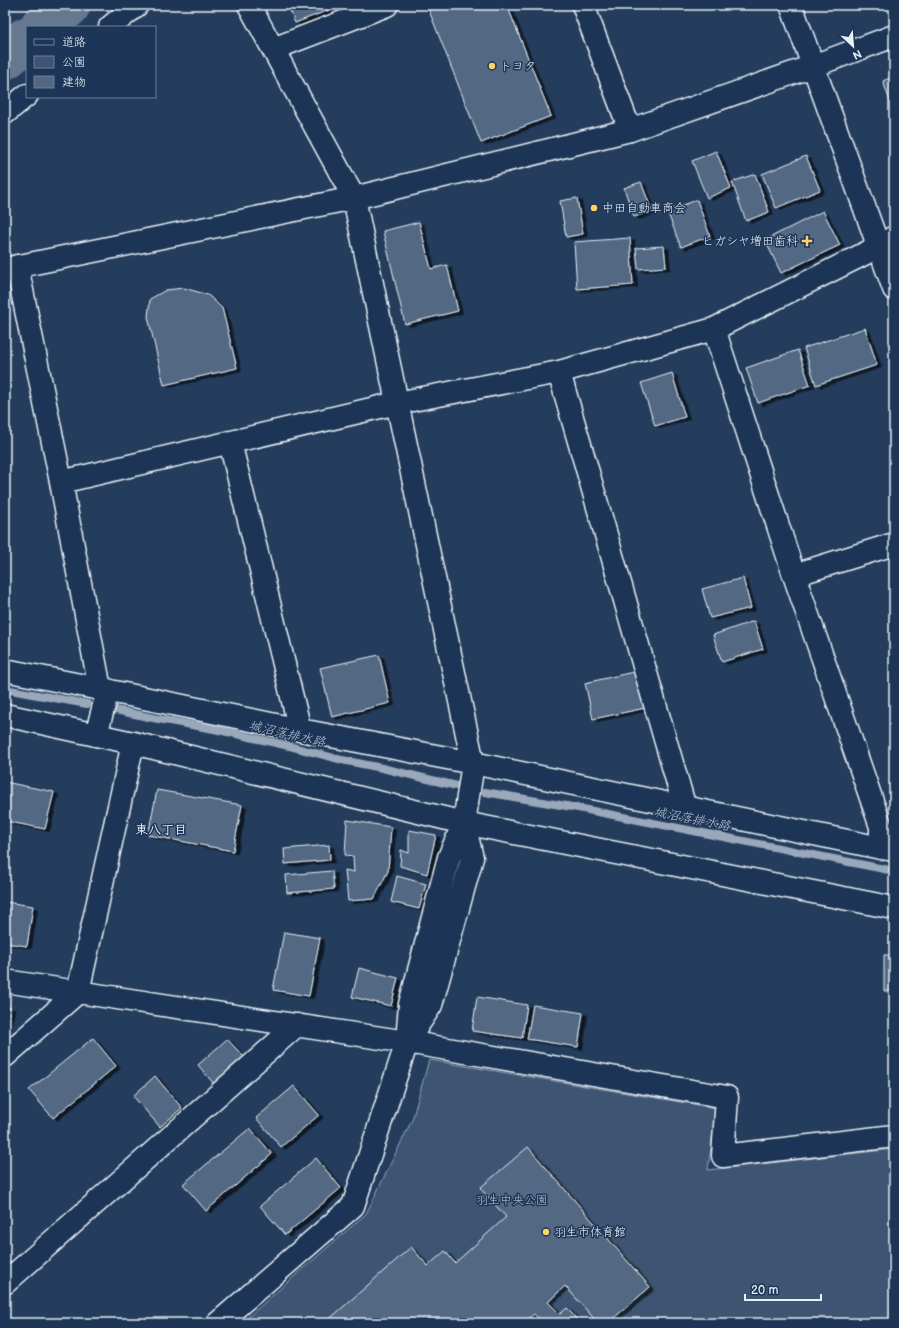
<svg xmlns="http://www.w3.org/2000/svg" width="899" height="1328" viewBox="0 0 899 1328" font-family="'Balsamiq Sans','Klee One',sans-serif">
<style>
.green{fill:#3e5472;stroke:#93a2b5}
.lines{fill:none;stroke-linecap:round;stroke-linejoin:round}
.stream{stroke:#99a8ba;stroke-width:8}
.river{stroke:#657890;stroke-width:45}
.building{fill:#536782;stroke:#e8f1f8;filter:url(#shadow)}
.minor-casing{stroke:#e8f1f8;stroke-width:25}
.tertiary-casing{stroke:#e8f1f8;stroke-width:25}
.minor{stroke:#1d3557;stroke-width:22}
.tertiary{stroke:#1d3557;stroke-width:22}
.poi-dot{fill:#ffd166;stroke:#1d3557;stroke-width:1.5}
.labels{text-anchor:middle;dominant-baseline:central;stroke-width:3;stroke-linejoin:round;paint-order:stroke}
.poi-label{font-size:12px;fill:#e8f1f8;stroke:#1d3557;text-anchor:start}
.park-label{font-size:12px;fill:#b5c2d0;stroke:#1d3557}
.water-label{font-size:13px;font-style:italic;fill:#b4c1ce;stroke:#1d3557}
.neighbourhood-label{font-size:13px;font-weight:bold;fill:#e8f1f8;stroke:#1d3557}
</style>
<defs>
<filter id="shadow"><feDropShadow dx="4.5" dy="2.5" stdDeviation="0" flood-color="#0009"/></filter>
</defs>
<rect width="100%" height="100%" fill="#253d5d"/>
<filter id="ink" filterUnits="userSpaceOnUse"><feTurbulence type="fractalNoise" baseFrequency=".025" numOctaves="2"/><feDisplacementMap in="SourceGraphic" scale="8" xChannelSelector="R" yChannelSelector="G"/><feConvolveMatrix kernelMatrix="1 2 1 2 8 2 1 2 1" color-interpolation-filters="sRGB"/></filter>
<g filter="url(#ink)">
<path class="green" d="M429,1060L716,1108L708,1170L894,1149V1323H241L366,1214L412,1120Z"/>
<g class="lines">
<path class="stream" d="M5,689L87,704
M111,709L153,718L214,729L289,746L342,760L382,768L457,786
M485,792L578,808L894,871"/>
<path class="river" d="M42,27L68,5
M5,57L27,39"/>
</g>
<path class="building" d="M288,5H342L295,23Z
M435,5H507L551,116L481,143L428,8Z
M894,76V113L883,81Z
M716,151L731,188L707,198L692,161Z
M806,156L820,190L776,208L762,174Z
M755,174L769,212L746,221L732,182Z
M641,182L652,211L634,217L624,188Z
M577,198L583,234L566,237L560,201Z
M697,200L710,236L681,247L667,211Z
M823,211L840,245L781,273L765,240Z
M419,222L431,269L447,265L458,311L405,324L383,231Z
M630,238L633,285L577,289L574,242Z
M664,246L666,267L638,269L636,248Z
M184,288L208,295L222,308L237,368L164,385L148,317L150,299L166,290Z
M865,328L877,365L816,385L804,348Z
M798,350L810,385L758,403L746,368Z
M672,373L685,417L655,426L641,383Z
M743,578L751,608L710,618L702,589Z
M754,621L763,649L722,662L713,635Z
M379,655L390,703L332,717L320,668Z
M642,670L650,707L593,719L585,683Z
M5,782L54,792L45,829L5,821Z
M157,790L242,805L233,851L148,835Z
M347,820L391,827L388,871L374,899L348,901L345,870L354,872L353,856L345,855Z
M409,830L436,835L427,874L400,866L401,850L409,853Z
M329,845L330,860L285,864L284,849Z
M332,871L334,889L287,893L286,875Z
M397,876L426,884L419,909L391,902Z
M5,902L33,906L27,946L5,943Z
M284,932L320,938L309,996L273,990Z
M884,955H894V991H884Z
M359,968L398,978L391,1006L352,997Z
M477,997L527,1005L522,1038L472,1031Z
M533,1005L583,1013L578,1047L527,1039Z
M5,1007H10L5,1033Z
M93,1038L116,1066L53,1118L29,1090Z
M227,1039L244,1057L214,1084L198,1065Z
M155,1076L182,1108L160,1127L133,1096Z
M294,1086L319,1115L281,1147L256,1118Z
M250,1128L272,1154L206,1211L183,1184Z
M528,1147L650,1287L608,1323H598L565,1286L548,1302L560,1314L567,1308L580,1323H543L534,1314L524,1323H325L411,1247L428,1266L445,1251L455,1263L506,1217L480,1188Z
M316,1158L341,1188L285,1235L260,1206Z"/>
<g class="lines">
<defs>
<path id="minor" d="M249,5L354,198L473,763L464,823L449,857L410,1004L407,1042L431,1005L472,858L464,823
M583,5L630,130
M110,27L137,5
M273,49L387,5
M5,113L27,95
M17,266L61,482L100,689L300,730L473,763L881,848
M714,329L794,575L881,827V848L894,850
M559,372L685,808
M230,442L300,730
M61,482L397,403L559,372L714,329L878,247L894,237
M794,575L894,544
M5,670L100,689
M96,735L108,690
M5,981L407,1042L727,1097L723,1156L894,1136
M5,1056L78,992L133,743
M5,1283L297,1025
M218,1323L353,1206L407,1042"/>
<path id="tertiary" d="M791,5L894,289
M5,269L354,198L630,130L813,66L894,36
M5,715L133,743L464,823L894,908"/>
</defs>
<use href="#minor" class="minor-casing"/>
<use href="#tertiary" class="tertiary-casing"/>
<use href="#minor" class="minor"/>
<use href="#tertiary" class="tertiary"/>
</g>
</g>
<g class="poi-dot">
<circle cx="492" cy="66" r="4"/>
<circle cx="594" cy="208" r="4"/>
<path d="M805 235h4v4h4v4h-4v4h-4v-4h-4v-4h4z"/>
<circle cx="546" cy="1232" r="4"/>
</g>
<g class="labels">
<g class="poi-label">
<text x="500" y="66">トヨタ</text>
<text x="602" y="208">中田自動車商会</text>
<text x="798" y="241" text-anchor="end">ヒガシヤ増田歯科</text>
<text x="554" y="1232">羽生市体育館</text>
</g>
<g class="park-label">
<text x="512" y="1200">羽生中央公園</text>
</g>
<g class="water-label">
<text transform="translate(287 734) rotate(13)">城沼落排水路</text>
<text transform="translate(692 819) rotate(11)">城沼落排水路</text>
</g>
<g class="neighbourhood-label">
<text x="161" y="830">東八丁目</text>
</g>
</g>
<rect width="899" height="1328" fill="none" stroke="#1d3557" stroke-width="20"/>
<rect x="10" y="10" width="879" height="1308" fill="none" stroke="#e8f1f8" stroke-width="1.5" filter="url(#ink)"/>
<rect x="26" y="26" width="130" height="72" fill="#1d3557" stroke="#6e8097"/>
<rect x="34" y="39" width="20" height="6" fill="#1d3557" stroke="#6e8097"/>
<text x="62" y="46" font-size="12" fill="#e8f1f8">道路</text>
<rect x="34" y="56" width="20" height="12" fill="#3e5472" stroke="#6e8097"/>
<text x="62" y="66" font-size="12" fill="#e8f1f8">公園</text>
<rect x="34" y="76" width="20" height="12" fill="#536782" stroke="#6e8097"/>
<text x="62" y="86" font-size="12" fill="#e8f1f8">建物</text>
<g transform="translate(853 46) rotate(154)" stroke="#1d3557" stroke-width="3" paint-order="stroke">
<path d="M0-3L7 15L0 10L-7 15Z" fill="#e8f1f8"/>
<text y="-6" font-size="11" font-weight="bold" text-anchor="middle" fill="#e8f1f8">N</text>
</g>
<path d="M745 1294v6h76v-6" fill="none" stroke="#e8f1f8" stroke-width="2"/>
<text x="751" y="1294" font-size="12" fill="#e8f1f8" stroke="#1d3557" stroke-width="3" paint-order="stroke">20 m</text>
</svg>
